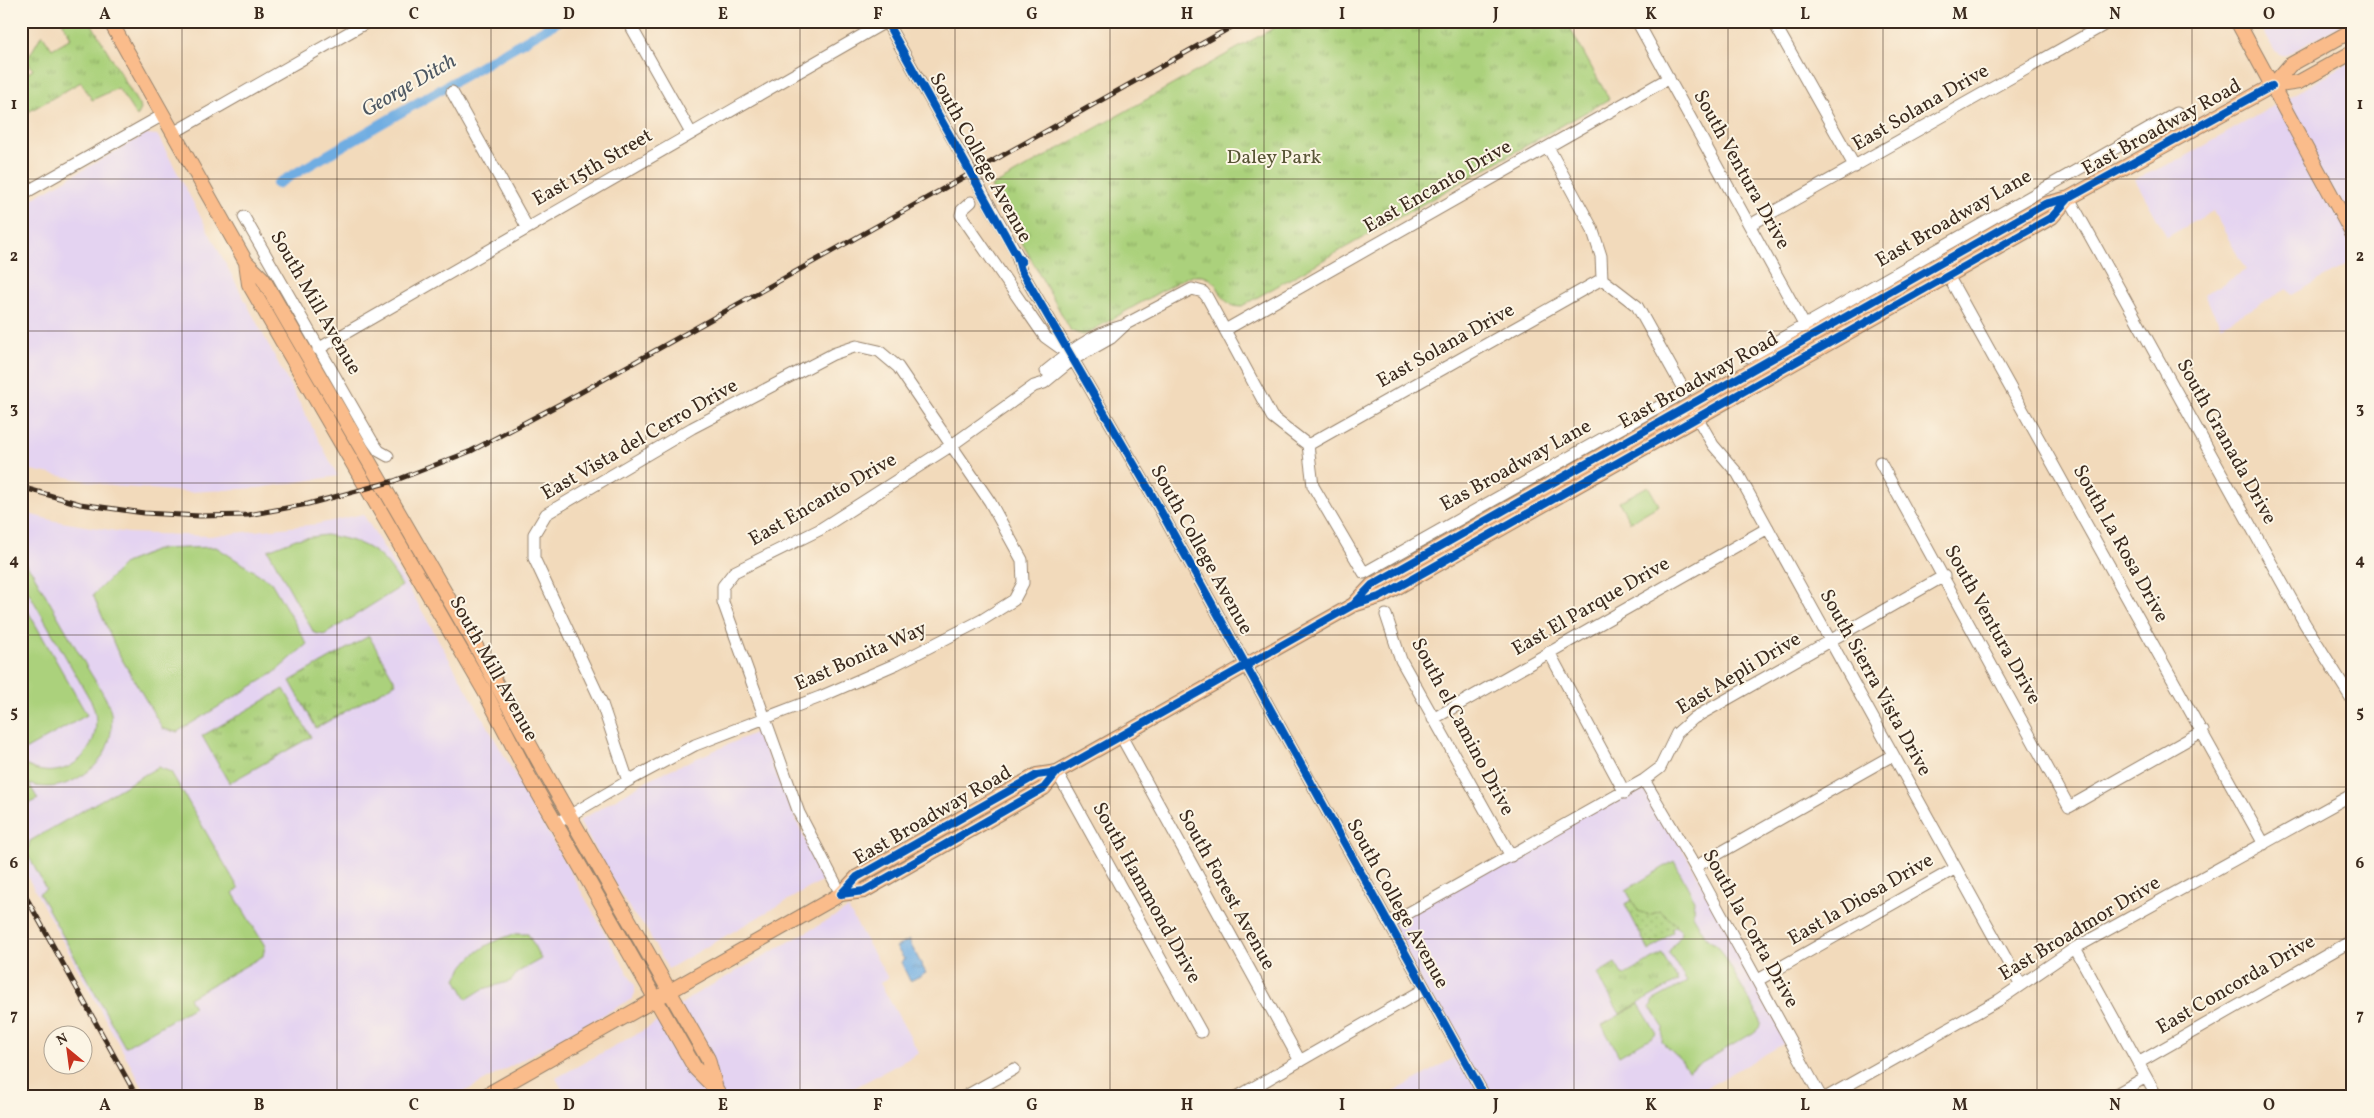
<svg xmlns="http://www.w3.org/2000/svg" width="2374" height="1118" viewBox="0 0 2374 1118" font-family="Vollkorn,serif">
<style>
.built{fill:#e4d3f1}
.grass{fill:#abd17b;stroke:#737e4c}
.park{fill:url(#park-tufts);stroke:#737e4c}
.garden{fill:url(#garden-dots);stroke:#737e4c}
.water{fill:url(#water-ripples);stroke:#566c80}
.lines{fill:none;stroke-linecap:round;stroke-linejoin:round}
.canal{stroke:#70ade2;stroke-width:10}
.minor-casing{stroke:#96826c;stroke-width:13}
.major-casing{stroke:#96826c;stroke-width:16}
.minor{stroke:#fff;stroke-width:11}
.major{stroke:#fabc8b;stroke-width:14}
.rail-casing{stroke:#3b2a1e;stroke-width:5}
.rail{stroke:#fcf5e5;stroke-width:3;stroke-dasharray:9;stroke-linecap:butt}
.cycleway-casing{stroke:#fcf5e5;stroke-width:11}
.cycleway{stroke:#0057b8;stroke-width:8}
.grid{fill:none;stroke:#3b2a1e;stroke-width:1;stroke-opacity:0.55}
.labels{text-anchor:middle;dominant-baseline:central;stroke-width:4;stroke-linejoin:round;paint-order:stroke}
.street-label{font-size:20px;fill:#3b2a1e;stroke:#fcf5e5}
.park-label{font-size:20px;fill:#575435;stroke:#fcf5e5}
.water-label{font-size:21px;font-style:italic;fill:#4e5863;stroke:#fcf5e5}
.neatline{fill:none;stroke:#3b2a1e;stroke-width:2}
.grid-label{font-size:16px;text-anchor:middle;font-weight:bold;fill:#3b2a1e}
</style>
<defs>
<pattern id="park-tufts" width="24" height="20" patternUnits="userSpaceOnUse" patternTransform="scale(1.25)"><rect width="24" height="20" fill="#abd17b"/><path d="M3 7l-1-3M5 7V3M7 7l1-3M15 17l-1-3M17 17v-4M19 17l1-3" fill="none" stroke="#8caa64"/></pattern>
<pattern id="garden-dots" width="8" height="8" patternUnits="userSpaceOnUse" patternTransform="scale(1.25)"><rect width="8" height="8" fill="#abd17b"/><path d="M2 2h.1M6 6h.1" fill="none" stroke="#8caa64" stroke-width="1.8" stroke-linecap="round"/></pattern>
<pattern id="water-ripples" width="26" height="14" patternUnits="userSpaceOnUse" patternTransform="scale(1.25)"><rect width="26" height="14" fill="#70ade2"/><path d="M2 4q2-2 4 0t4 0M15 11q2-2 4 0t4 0" fill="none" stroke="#5d8db7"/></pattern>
</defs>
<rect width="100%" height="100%" fill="#fcf5e5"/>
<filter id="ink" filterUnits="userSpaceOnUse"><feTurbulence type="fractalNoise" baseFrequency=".02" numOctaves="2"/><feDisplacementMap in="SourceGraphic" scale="10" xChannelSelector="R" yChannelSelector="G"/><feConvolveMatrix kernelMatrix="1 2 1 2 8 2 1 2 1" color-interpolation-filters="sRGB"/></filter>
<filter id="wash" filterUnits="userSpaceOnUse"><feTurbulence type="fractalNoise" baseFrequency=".0096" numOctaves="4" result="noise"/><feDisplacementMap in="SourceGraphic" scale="20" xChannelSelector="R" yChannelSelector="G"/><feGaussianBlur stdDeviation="1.12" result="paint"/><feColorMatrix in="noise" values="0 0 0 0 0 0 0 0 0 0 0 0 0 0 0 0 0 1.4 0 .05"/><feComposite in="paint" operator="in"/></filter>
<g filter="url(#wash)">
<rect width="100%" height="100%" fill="#f2dabb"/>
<path class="built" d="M2258,21H2349L2286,55H2281L2274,50Z
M2353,60V261L2292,295L2287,289L2221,326L2204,295L2246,270L2213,211L2167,237L2135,179L2183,158Z
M146,134L157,135L159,138L338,476L258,488L189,492L112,486L21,468V205Z
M21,512L55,521L128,533L210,536L318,524L363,514L414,597L635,986V993L632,999L455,1097H148L21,865Z
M757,732L823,880L668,969L645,927L632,913L579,821L653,777Z
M1644,780L1790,1040L1690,1097H1385L1461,1054L1389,924Z
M848,909L888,978L880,983L919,1053L837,1097H566L556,1078L651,1026L694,995Z"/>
<path class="grass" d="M1648,486L1659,505L1630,522L1619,502Z
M326,535C366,542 382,550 402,586L324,635L314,633L268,550L296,539Z
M216,547L271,582L307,644L274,673L177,732L163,729L117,651L93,595L125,563L159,549Z
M21,558L33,573C51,605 70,637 88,669C96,683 108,698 111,713C114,736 106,760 86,773C69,785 50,791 29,784L38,799L24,806L21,802V762C62,791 110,748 92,703L21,579Z
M21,599L87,715L23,751L21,747Z
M158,767L171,772L239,889L233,893L265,946L263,956L189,998L194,1007L125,1047L39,893L46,889L27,853L30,841Z
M1674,861L1694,899L1693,915L1707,939L1719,947L1758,1015C1762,1025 1761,1027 1753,1033L1688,1071L1681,1060L1662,1042L1663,1027L1651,1008L1654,1000L1687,982L1669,953C1671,944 1681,941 1681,931L1660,911L1649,915L1638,911L1626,890Z
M515,934H528L541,959L518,972L511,981L483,989L467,999L456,979C468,954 488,942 515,934Z
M1639,1004L1657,1034L1619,1056L1602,1025Z"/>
<path class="park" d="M62,21H90L141,109L137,117L118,88L92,100L81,82L21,116V77L33,70L27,60L42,34L52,49L71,38Z
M1286,21H1566L1609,99L1240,307C1212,305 1227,268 1186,277L1084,335L1071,331L991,187Z
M369,636L396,683L316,728L290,681Z
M284,689L311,737L229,783L202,736Z
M1662,954L1678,981L1620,1014L1597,974L1615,963L1623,976Z"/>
<path class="garden" d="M1632,900L1638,911L1649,915L1660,911L1677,925L1672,929L1673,932L1649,951L1625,904Z"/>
<path class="water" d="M910,940V943L926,973L910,981L901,962L904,959L896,947Z"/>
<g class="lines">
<path class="canal" d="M277,184L559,21"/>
</g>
</g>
<g filter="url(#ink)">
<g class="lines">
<defs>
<path id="minor" d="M628,21L691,133
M886,21L1021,261
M1637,21L1807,330
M1773,21L1855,167
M452,92L527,227
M173,133L369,21
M21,195L163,115
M2069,198L2305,624L2353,701
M971,202L962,210L961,215L1045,337L1066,352
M244,217L372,441L379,451L388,456
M1750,225L2111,21
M1017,256L1021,270L1148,488L1485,1097
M1941,263L2264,844
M1227,329L1669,78
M318,349L887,21
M1749,357L2177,113
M1046,371C1069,352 1092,334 1122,326
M1690,405L1713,445L1738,474L2020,984
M1308,445L1602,279
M1880,462L2069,807L2203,731
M1386,615L1401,660L1511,856
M1549,652L1625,793
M1433,719L1768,528
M1121,736L1300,1061
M1057,772L1201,1032
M1644,780L1695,867L1821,1097
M562,820L628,781L695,745L820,697L896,664L982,620L1014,600L1023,583L1022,560L990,502L898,367L879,351L857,346L833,354L692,428L546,514L534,534V558L601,701L628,781
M1695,867L1893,755
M841,894L799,813L723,602V586L734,572L819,530L952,445L1034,386L1044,383L1072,360L1111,338L1126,324L1192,289L1203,292L1207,297L1272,417L1308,445L1313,486L1364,573L1685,392L1637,306L1602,279L1601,256L1592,228L1548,147
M1389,924L1644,780L1660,768L1677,733L1694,718L1944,576
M2075,948L2157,1097
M1758,980L1956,868
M2138,1063L2353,940
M964,1097L1014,1069
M1237,1097L1425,989
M1827,1097L1999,1000L2075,948L2353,794
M2111,1097L2146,1077
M2349,1097L2353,1095"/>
<path id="major" d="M110,21L246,262L263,279L472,639L542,767L708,1059L716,1089L721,1097
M2237,21L2353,235
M2272,86L2299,82L2353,52
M246,262L249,284L485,692L528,775L695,1068L714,1087
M1355,603L1372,585L2045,204L2069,198L2272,86L2290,65L2353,30
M841,894L864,891L1044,788L1057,772
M483,1097L841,894L857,877L1037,775L1057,772L1353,605L1382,596L2052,217L2069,198"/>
</defs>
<use href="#minor" class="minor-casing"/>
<use href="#major" class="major-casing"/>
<use href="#minor" class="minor"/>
<use href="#major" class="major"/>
<defs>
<path id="rail" d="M21,487L80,504L144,513L200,516L248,515L308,504L394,481L471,451L560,404L1242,21
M21,888L137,1097"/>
</defs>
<use href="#rail" class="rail-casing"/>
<use href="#rail" class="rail"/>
<defs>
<path id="cycleway" d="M886,21L1017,256L1022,262
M1017,256L1021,270L1148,488L1485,1097
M1355,603L1372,585L2045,204L2069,198L2272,86
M841,894L857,877L1037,775L1057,772L1353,605L1382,596L2052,217L2069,198
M841,894L864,891L1044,788L1057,772"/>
</defs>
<use href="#cycleway" class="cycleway-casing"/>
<use href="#cycleway" class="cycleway"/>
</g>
</g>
<path class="grid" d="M182,21V1097M337,21V1097M491,21V1097M646,21V1097M800,21V1097M955,21V1097M1110,21V1097M1264,21V1097M1419,21V1097M1574,21V1097M1728,21V1097M1883,21V1097M2037,21V1097M2192,21V1097M21,179H2353M21,331H2353M21,483H2353M21,635H2353M21,787H2353M21,939H2353"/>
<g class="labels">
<g class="street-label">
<text transform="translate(1921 108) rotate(-30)">East Solana Drive</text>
<text transform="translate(2162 128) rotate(-29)">East Broadway Road</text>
<text transform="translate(980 158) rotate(61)">South College Avenue</text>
<text transform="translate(593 168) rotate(-30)">East 15th Street</text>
<text transform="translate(1741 170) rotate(61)">South Ventura Drive</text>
<text transform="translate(1438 187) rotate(-30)">East Encanto Drive</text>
<text transform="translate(1954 219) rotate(-30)">East Broadway Lane</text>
<text transform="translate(315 303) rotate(60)">South Mill Avenue</text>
<text transform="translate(1446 346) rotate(-29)">East Solana Drive</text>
<text transform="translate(1699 381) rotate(-29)">East Broadway Road</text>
<text transform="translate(640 440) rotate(-30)">East Vista del Cerro Drive</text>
<text transform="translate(2226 442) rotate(61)">South Granada Drive</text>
<text transform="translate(1516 466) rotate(-29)">Eas Broadway Lane</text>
<text transform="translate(823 500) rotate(-30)">East Encanto Drive</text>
<text transform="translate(2120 544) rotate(61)">South La Rosa Drive</text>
<text transform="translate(1201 550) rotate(61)">South College Avenue</text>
<text transform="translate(1591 607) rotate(-30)">East El Parque Drive</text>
<text transform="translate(1992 625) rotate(61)">South Ventura Drive</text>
<text transform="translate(861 657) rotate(-24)">East Bonita Way</text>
<text transform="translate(493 669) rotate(61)">South Mill Avenue</text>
<text transform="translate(1739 674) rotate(-31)">East Aepli Drive</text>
<text transform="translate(1875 683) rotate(61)">South Sierra Vista Drive</text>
<text transform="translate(1462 727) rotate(62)">South el Camino Drive</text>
<text transform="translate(933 816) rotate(-30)">East Broadway Road</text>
<text transform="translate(1226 890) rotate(61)">South Forest Avenue</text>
<text transform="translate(1146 893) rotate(61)">South Hammond Drive</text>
<text transform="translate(1861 900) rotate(-30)">East la Diosa Drive</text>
<text transform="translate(1397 904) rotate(61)">South College Avenue</text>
<text transform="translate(1750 929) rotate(61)">South la Corta Drive</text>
<text transform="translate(2080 929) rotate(-31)">East Broadmor Drive</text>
<text transform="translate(2236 985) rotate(-30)">East Concorda Drive</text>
</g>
<g class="park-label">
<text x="1274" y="158">Daley Park</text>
</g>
<g class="water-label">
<text transform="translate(409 86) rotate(-30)">George Ditch</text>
</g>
</g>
<rect width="2374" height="1118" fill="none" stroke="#fcf5e5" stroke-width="55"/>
<g transform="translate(68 1050) rotate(331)"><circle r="24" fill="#fcf5e5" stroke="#afa495"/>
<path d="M0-4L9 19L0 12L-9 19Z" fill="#c8321e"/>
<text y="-8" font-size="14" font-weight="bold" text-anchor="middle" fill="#3b2a1e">N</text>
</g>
<rect x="28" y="28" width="2318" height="1062" class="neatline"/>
<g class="grid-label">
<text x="105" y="19">A</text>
<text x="259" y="19">B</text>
<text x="414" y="19">C</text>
<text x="569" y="19">D</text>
<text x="723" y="19">E</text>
<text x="878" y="19">F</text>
<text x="1032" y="19">G</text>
<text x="1187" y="19">H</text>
<text x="1342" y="19">I</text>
<text x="1496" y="19">J</text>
<text x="1651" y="19">K</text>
<text x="1805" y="19">L</text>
<text x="1960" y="19">M</text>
<text x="2115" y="19">N</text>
<text x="2269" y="19">O</text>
<text x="14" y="109">1</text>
<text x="2360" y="109">1</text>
<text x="14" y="261">2</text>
<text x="2360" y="261">2</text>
<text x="14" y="413">3</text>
<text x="2360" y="413">3</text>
<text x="14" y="565">4</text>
<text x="2360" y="565">4</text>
<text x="14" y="717">5</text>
<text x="2360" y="717">5</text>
<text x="14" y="868">6</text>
<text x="2360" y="868">6</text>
<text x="14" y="1020">7</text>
<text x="2360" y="1020">7</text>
<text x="105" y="1110">A</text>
<text x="259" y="1110">B</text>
<text x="414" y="1110">C</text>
<text x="569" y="1110">D</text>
<text x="723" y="1110">E</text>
<text x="878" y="1110">F</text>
<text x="1032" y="1110">G</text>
<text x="1187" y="1110">H</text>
<text x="1342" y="1110">I</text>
<text x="1496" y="1110">J</text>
<text x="1651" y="1110">K</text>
<text x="1805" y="1110">L</text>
<text x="1960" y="1110">M</text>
<text x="2115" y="1110">N</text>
<text x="2269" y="1110">O</text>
</g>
</svg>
